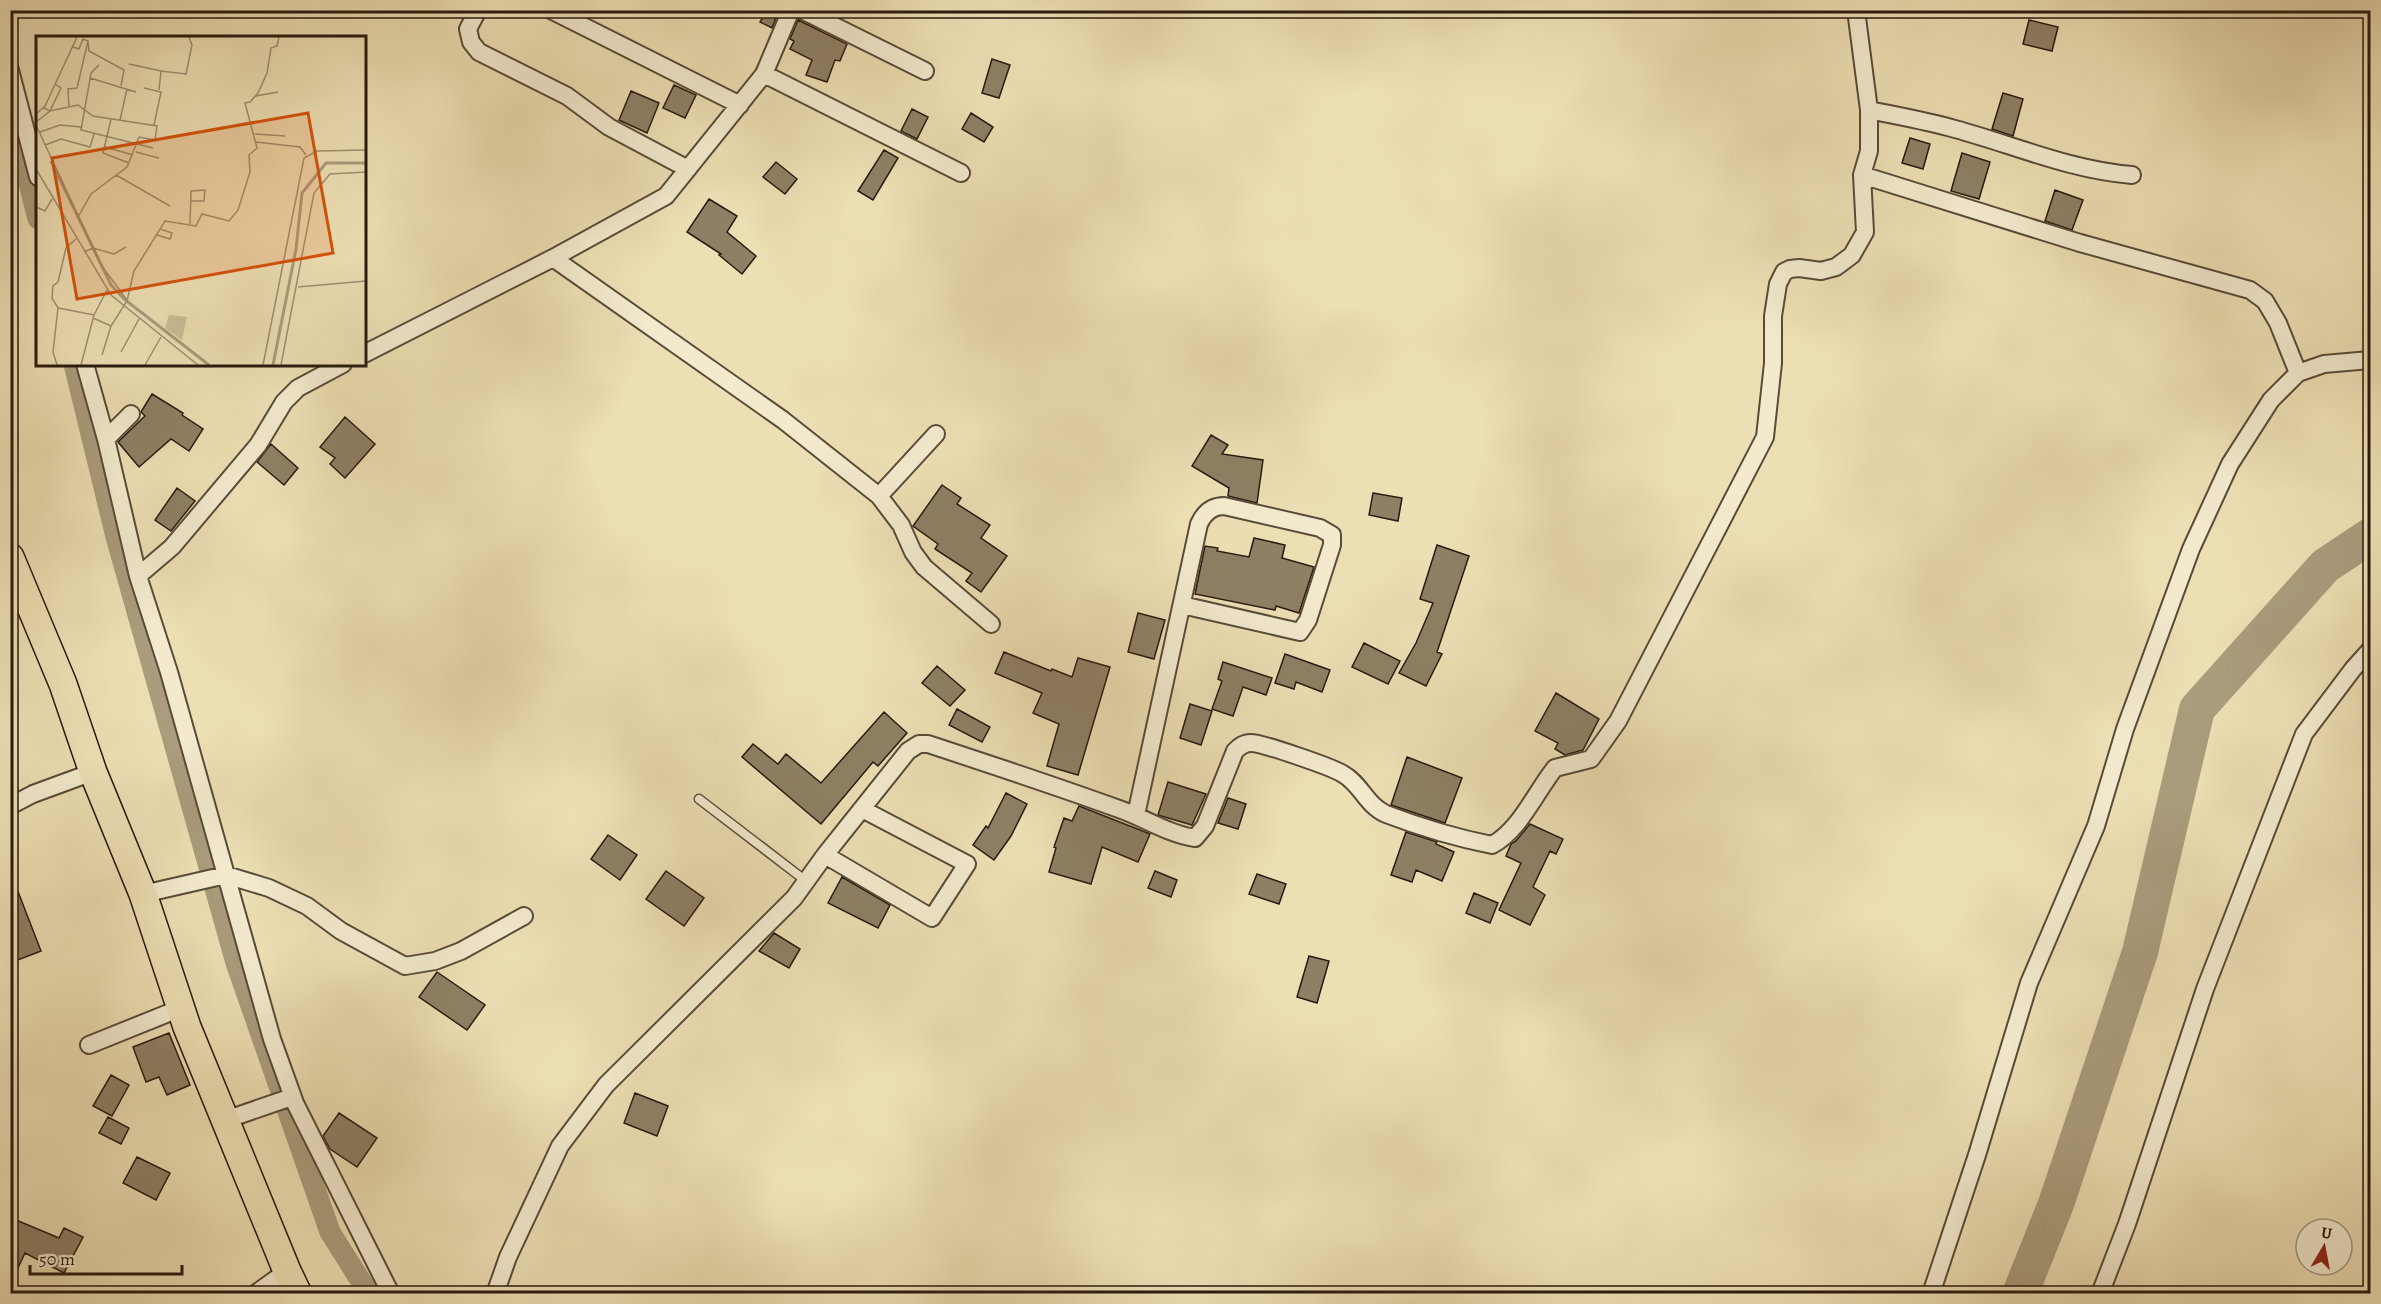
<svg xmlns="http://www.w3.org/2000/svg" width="2381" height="1304" viewBox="0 0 2381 1304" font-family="Alegreya,serif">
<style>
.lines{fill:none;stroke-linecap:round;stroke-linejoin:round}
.canal{stroke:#aa9c7c;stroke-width:21}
.river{stroke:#aa9c7c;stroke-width:36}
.building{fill:#8e8065;stroke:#281a10;stroke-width:1.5}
.service-casing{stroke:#594b39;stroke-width:11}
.minor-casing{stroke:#594b39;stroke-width:20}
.primary-casing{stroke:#281a10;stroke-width:30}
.service{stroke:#f3eace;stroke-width:8}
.minor{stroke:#f3eace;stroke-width:16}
.primary{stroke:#eddfb4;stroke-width:27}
.inset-river{fill:none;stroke:#aa9c7c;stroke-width:3}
.inset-road{fill:none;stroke:#9e9072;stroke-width:1.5}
.view{fill:#d5530c;fill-opacity:0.15;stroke:#d5530c;stroke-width:3}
.inset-edge{fill:none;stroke:#281a10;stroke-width:3}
</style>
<rect width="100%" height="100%" fill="#eddfb4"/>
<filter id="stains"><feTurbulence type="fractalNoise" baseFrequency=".00333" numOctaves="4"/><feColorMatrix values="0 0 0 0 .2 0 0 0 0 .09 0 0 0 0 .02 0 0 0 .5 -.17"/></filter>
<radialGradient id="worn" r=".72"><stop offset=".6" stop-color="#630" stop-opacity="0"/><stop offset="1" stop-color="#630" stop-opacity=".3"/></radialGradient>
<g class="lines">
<path class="canal" d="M10,110L38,219
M74,364L116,537L236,963L330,1232L369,1294"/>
<path class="river" d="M2020,1294L2056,1204L2140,952L2197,709L2325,566L2370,536"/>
</g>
<path class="building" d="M767,10H779L772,28L760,22Z
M798,20L847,44L840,61L835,60L827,82L806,75L812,60L790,49L794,41L790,39Z
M2029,20L2058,27L2052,51L2023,44Z
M992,59L1010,65L999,98L982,93Z
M674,85L696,95L685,118L663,108Z
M631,91L659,103L647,133L619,120Z
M2003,93L2023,99L2013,136L1992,129Z
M912,109L928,117L917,139L901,131Z
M971,113L993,127L984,142L962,129Z
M1910,138L1930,144L1923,169L1902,163Z
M884,150L898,158L873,200L858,191Z
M1962,153L1990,162L1979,199L1951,191Z
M776,162L797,179L785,194L763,177Z
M2055,190L2083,200L2072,230L2045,221Z
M709,199L737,216L727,232L756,256L742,274L719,255L721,254L687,232Z
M152,394L183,413L182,415L203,429L189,451L171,439L139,467L118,442L145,416L141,412Z
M345,417L375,444L345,478L330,464L335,458L320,447Z
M1211,435L1228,445L1222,454L1263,460L1257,503L1228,496L1229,488L1192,466Z
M271,444L298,468L284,485L257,462Z
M942,485L961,498L957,504L990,525L981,538L1007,556L981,592L966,581L972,573L935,549L938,544L913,526Z
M177,488L195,501L171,531L155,520Z
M1373,493L1402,498L1398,521L1369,515Z
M1254,538L1285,545L1282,558L1314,567L1299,613L1276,606L1275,610L1195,594L1205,546L1218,548L1217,551L1249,557Z
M1437,545L1469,556L1437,652L1442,654L1426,686L1399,673L1416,643L1433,603L1420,599Z
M1138,613L1165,620L1154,659L1128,652Z
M1364,643L1400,661L1388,684L1352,667Z
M1004,652L1051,671L1052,669L1072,677L1078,658L1110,667L1078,775L1047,766L1059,724L1033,713L1042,693L995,673Z
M1285,654L1330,670L1322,692L1296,682L1294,689L1275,683Z
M1223,662L1272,678L1266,695L1243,687L1233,716L1212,709L1222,681L1218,679Z
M937,666L965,690L950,706L922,683Z
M1556,693L1599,719L1583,750L1565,755L1555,749L1558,743L1535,731Z
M1190,704L1212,711L1201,745L1180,738Z
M957,709L990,727L982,742L949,725Z
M884,712L907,733L878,766L873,762L821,824L742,757L753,744L778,764L786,754L821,783Z
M1407,757L1462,778L1445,823L1391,805Z
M1168,782L1206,794L1192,825L1158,815Z
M1006,793L1027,804L1011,836L994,860L973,845L986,826L988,828Z
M1228,798L1246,804L1238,829L1218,823Z
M1079,806L1150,834L1138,862L1102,847L1091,884L1049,872L1056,848L1054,847L1064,818L1072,821Z
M1530,824L1563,839L1556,854L1550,851L1533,887L1545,895L1530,925L1499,910L1521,863L1506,856L1511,844L1516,841Z
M1406,832L1437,842L1436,844L1454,852L1442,881L1416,870L1412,882L1391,875Z
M608,835L637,855L620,880L591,859Z
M666,871L704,898L684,926L646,899Z
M1155,871L1177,880L1171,897L1148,888Z
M1257,874L1286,884L1279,904L1249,894Z
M12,876L41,951L10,963V877Z
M842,877L890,905L878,928L828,903Z
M1474,893L1498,903L1490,923L1466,913Z
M774,933L800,949L789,968L759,951Z
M1309,956L1329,961L1317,1003L1297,997Z
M437,972L485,1005L467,1030L419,997Z
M169,1033L190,1085L167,1095L159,1077L146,1082L133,1047Z
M111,1075L129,1085L112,1116L93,1106Z
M635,1093L668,1106L657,1136L624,1123Z
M339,1113L377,1138L357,1167L330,1149L323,1136Z
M108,1117L129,1128L121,1144L99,1133Z
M137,1157L170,1173L156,1200L123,1183Z
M16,1220L59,1238L64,1228L83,1237L64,1273L25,1253L10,1285V1233Z"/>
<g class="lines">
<defs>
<path id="service" d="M699,799L806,881"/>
<path id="minor" d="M478,10L468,29L471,42L479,52L567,96L609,127L688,169
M551,10L740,105
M802,10L925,71
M10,70L38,177
M764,74L961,173
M1869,110C1898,116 1927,121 1955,129C2014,145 2070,170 2132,175
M1862,175L2080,243L2250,290L2265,301L2278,323L2298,373
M553,258L783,420L879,496L901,525L913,552L924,567L991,624
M364,354L553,258L666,196L764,74L791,10
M85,364L106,439L138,576L169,672L272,1039L295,1103L391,1294
M106,439L131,414
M879,496L936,434
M138,576L172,547L258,445L284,402L298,388L343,364
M10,806L33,794L93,772
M1136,815L1199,524C1204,513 1212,506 1224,506L1320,528L1332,535V545L1308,620L1300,632L1182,605
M825,855L932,918L967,864L862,809
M143,894L226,875L269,888L307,906L341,931L405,966L435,961L461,951L524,916
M89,1045L181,1008
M225,1120L292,1097
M255,1294L287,1271
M495,1294L508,1257L560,1146L606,1085L794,898L825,855L908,751L919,744H928C992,765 1056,786 1119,809C1145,818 1168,834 1195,838L1205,826L1235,751C1240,746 1244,743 1251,743C1262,743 1332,767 1343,774C1361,784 1366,805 1386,814C1420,827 1457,838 1492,845C1520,830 1535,793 1555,768L1591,759L1618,721L1765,437L1773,363V316L1778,284L1784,272L1790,269L1799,268L1821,271L1836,267L1852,255L1865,232L1862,175L1869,151V110L1856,10
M1931,1294L1977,1155L2029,983L2096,826L2125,729L2191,549L2230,464L2271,400L2298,373L2324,364L2370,360
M2100,1294L2127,1224L2205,989L2304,734L2353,669L2370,650"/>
<path id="primary" d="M10,557L63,684L93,772L143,894L187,1027L287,1271L298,1294"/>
</defs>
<use href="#service" class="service-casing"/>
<use href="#minor" class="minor-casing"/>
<use href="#primary" class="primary-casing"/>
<use href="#service" class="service"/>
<use href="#minor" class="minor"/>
<use href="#primary" class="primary"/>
</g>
<g transform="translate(36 36)">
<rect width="330" height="330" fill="#eddfb4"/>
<path d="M133,279L151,281L146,304L129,292Z" fill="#ccbe98"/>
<path class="inset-river" d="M15,125L75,249L88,263L173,329M237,329L260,213L266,157L290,127H330"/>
<path class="inset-road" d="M37,11L43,13L47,3L52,5L53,15L88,34L85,50M93,28L125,35M63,29L55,37L45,94L117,112M54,42L100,56M108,52L125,56L118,89M123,54L125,35L150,38L156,9L153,1M220,60L242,56M33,71L32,53L41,52L52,5M8,72L14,75L42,69L57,80L121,90L119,104L103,101L91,131L55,158L42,181M0,78L9,70L41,1M75,83L67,117L93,127M84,84L91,53M0,86L14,75L25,52L19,48M0,89L65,229L91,264M4,96L24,89L45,91M219,98L249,100M220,106L264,111L270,119M9,109L25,103L54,111L58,98M69,111L97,119M100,116L123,122M0,133L75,259L162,329M80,139L134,170M0,171L9,175L16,163M154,188L155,156V155L169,154L168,165H155M121,199L134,203L136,197L124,193M48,216L57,212L78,218L90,211M262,251L330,245M22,272L16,262L17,250L22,246L30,212L40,203M57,282L75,290L66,319M75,290L91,265L98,235L129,185L160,190L166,178L193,185L202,174L214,136L213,119L221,112L209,67L214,66L222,57L231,37L235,12L241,10L243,1M85,316L103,283M21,329L17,316L22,272L58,279L71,254M45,329L58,279M109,329L125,301M227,329L268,122L281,115L330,114M245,329L278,157L294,138L330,136"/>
<path class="view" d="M272,77L297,217L41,263L16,122Z"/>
<rect width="330" height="330" class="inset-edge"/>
</g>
<rect width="2381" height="1304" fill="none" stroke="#eddfb4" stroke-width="36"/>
<rect x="12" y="12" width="2357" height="1280" fill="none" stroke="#281a10" stroke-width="3"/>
<rect x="18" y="18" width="2345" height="1268" fill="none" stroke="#281a10" stroke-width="1.5"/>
<g transform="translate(2324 1247) rotate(10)"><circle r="28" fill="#f3eace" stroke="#a29782" stroke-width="1.5"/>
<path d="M0-4.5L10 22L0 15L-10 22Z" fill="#8f2418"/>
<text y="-9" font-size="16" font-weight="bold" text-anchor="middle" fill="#281a10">U</text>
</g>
<path d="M30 1265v9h152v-9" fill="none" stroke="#281a10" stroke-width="3"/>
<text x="39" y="1265" font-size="18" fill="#281a10" stroke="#f3eace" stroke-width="4.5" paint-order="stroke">50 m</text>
<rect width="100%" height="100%" filter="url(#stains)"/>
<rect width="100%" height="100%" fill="url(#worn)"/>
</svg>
